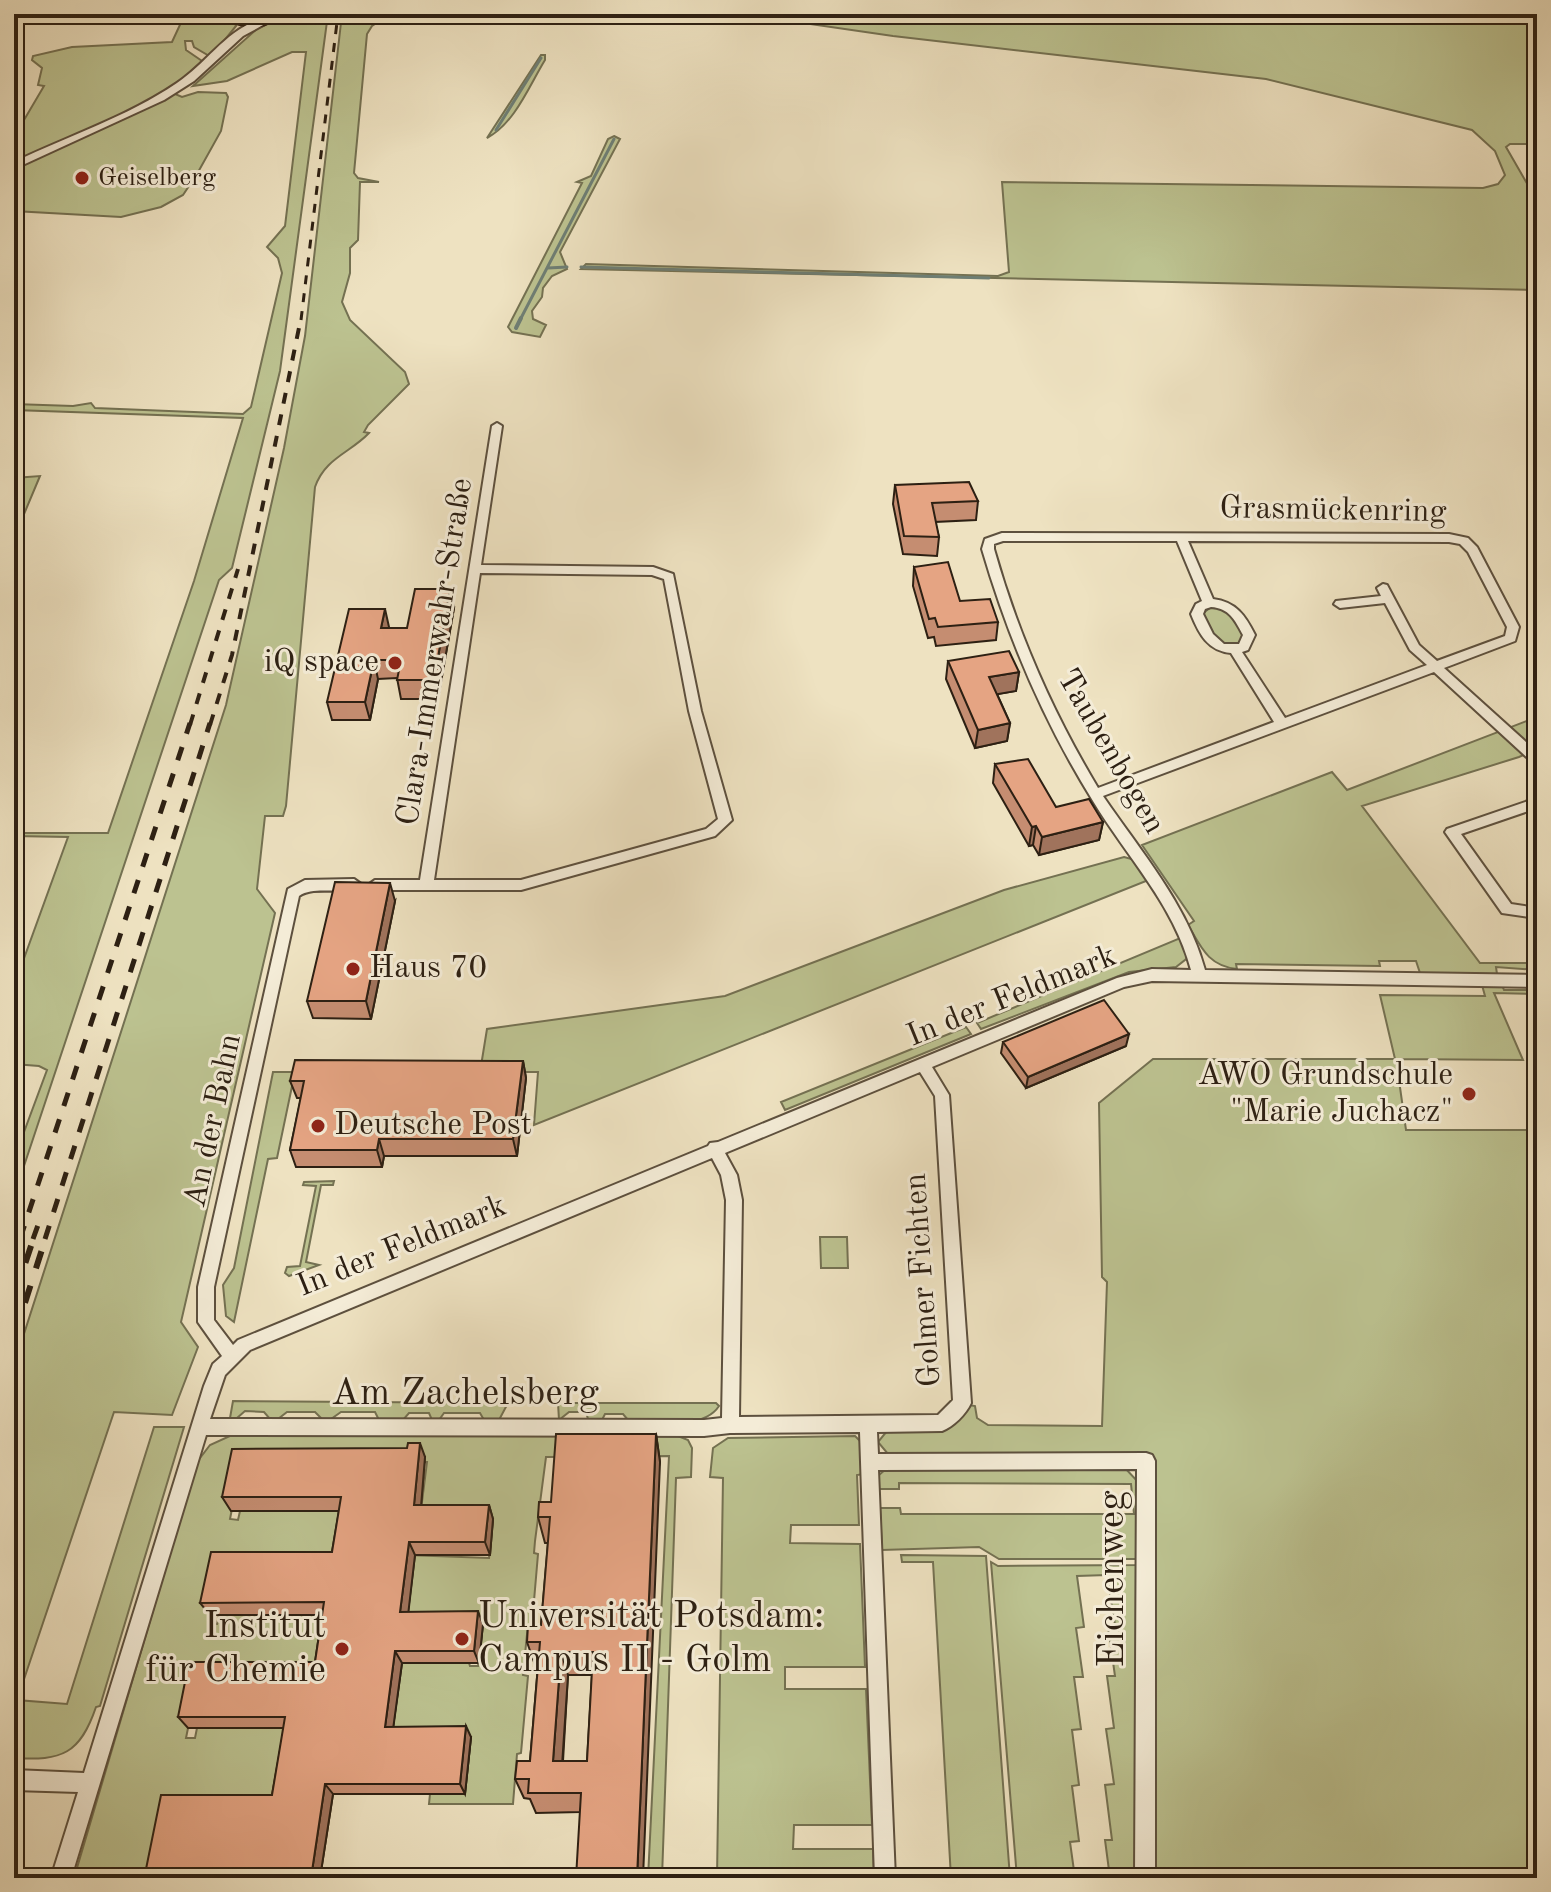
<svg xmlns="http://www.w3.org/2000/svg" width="1551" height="1892" viewBox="0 0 1551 1892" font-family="'Old Standard TT',serif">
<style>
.green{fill:#bcc290;stroke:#747152;stroke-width:2}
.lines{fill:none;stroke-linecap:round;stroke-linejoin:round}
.stream-far1{stroke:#6e7e74;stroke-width:3}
.stream{stroke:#6e7e74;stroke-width:4}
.minor-casing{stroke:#5d503e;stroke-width:4}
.tertiary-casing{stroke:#5d503e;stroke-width:4}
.secondary-casing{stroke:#2d2013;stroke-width:4}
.minor{fill:#f4ecd7;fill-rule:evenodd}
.tertiary{fill:#f4ecd7;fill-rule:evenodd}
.secondary{fill:#f4ecd7;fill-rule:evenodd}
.rail-far3{stroke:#2d2013;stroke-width:3;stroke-dasharray:9 9;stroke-linecap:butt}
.rail-far2{stroke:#2d2013;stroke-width:4;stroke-dasharray:11 11;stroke-linecap:butt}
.rail-far1{stroke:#2d2013;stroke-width:5;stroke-dasharray:14 14;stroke-linecap:butt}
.rail{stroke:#2d2013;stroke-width:6;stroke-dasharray:18 18;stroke-linecap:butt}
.wall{fill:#c58d71;stroke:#2d2013;stroke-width:2;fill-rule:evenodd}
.shaded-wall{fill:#a0735c;stroke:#2d2013;stroke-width:2}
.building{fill:#e5a483;stroke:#2d2013;stroke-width:2;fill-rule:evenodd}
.poi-dot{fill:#8f2418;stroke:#f4ecd7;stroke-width:3}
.labels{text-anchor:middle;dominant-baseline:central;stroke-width:6;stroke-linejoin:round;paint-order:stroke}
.far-poi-label{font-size:26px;fill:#2d2013;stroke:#f4ecd7;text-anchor:start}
.street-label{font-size:32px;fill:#2d2013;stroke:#f4ecd7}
.poi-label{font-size:32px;fill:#2d2013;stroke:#f4ecd7;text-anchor:end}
.near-street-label{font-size:38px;fill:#2d2013;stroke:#f4ecd7}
.near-poi-label{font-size:38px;fill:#2d2013;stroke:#f4ecd7;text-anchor:start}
</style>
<rect width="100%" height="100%" fill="#eee2c1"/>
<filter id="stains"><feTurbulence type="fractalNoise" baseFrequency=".0025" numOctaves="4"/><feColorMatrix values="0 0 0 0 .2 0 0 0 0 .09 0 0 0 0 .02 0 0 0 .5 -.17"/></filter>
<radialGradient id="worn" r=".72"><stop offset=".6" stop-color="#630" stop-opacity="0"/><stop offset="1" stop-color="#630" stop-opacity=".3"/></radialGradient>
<path class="green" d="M185,14H231L236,26L211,57L194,47L192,41H185L186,50L205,63L168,91L182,97L198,92L226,93L228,97L221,131L197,174L183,195L161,207L121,217L14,211V137L44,86L38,85L42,68L32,60L33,56L72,47L172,42Z
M291,14H328L280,371L232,568L219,580L14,1196V1159L47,1070L39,1066L14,1064V986L68,837L14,836V833H108L194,581L243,418L14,410V404L73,406L91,403L95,408L243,414L251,407L282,273L278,258L267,247L285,226L306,52H292L227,81L193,86L258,28Z
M342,14H390L372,26L367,34L354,173L358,178L379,182H360L358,240L350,248V273L342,302L350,320L405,372L409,384L368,425L364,432L369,433C350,453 325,458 315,487L286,806L283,816H265L257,889L275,913L181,1322L198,1347L172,1415L114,1412L17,1700L67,1704L154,1427H184L100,1706L96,1707C80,1754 62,1761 14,1758V1365L226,705L284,448L305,336Z
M742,14H1537V144H1510L1506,147L1537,201V290L581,269L586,264L998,276L1009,272L1002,182L1483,188L1498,184L1505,175L1495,151L1472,130L1266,79L893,36Z
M541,55H545V60C529,86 515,123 487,138Z
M614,136L620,139L560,252L567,269L552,276L543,288L542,297L532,311L533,319L546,325L540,337L512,332L508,327L582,183L577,182L591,176L608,139Z
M40,476L14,538V478Z
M1212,606L1225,607L1244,633L1239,645L1216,642L1201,615Z
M1537,717V749L1519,757L1362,806L1480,963H1537V970L1496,967L1497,974L1420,973L1416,961H1379L1380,966L1236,964L1237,969C1208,966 1201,947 1188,925L1194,921L1142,845L1332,772L1347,790Z
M1124,857L1139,861L1151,879L534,1125L538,1072H480L487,1029L725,996L1004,890Z
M1185,936L1190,956L1176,967L1129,972L981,1029L977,1023Z
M1482,985H1502L1504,990H1537V994L1494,993L1523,1060L1396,1059L1406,1130H1537V1878H1110L1105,1840H1112L1105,1785L1114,1784L1106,1729L1114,1728L1107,1676H1115L1108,1626L1115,1625L1107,1575L1077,1576L1084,1627L1076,1628L1083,1677H1074L1081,1729L1072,1730L1079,1785L1072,1786L1079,1841L1070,1842L1075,1878H1017L991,1562L998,1566L1140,1565V1559H999L979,1547L882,1550L880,1508H900L901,1514H1134L1131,1484L899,1483V1489H879V1475L886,1469L1124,1467L1140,1484L1146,1461L1135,1453L888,1454L878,1442L887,1431L948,1429L969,1405L975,1406L977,1418L988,1425L1102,1426L1107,1282L1102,1277L1099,1103L1153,1059H1395L1380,995L1485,996Z
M966,1027L971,1034L785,1110L781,1102Z
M273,1072H295L277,1158L268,1159L234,1322L226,1316L223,1285L234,1268Z
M334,1181L333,1185H321L306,1262L319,1265L289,1276L285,1273L287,1267L300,1266L316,1186L303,1185L304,1182Z
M820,1237H847L848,1268H821Z
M233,1401L508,1403L499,1420H484L480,1413H444L439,1420H432L429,1413H409L403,1420H379L375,1412H341L331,1419H322L315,1412H287L278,1419H270L264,1412L245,1411L237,1418H230Z
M558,1403H716L719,1406C703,1431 654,1421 628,1420L623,1414H605L602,1420L588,1419L586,1412H569L559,1420Z
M232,1435L678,1436L688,1440L692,1448L691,1477L676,1478L662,1878H648L669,1456L546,1457L535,1541L534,1553L538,1554L532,1624H528L523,1675L528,1676L521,1753L517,1754L513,1804H429L430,1794L465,1793L471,1737L393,1727L400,1674L392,1663H469L470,1666H478L483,1624H379L406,1555L489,1558L493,1519L421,1510L427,1462L241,1463L230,1519L238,1520L240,1511H348L341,1555L220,1565L209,1624H217L219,1615H332L324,1663L199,1674L186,1738H195L197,1728L303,1727L283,1794L158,1877L187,1878H74L197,1462L210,1445Z
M855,1436L862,1443L864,1474L857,1475L859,1525H791L790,1543L860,1544L865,1667H785V1689H866L872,1825H794L793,1849H873L874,1878H717L723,1478L710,1477L713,1448L728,1438Z
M901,1555L986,1556L1010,1878H951L933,1562H902Z"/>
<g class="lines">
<path class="stream-far1" d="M496,130L541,58
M581,267L989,278
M548,268L567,267
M520,320L614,139"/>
<path class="stream" d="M516,328L521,318"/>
<defs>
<path id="minor" d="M497,423L502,426L481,565L653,567L673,574L701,711L732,820L715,836L521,890H375L368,885L375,880H420L492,426ZM480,573L652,575L664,579L689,711L718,819L706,829L521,880H434Z
M1002,533L1449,534L1468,538L1477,547L1519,627L1515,641L1444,668L1537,752V764L1532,762L1434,672L1103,796C1141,852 1187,904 1205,970L1537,975V987L1152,981L1124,987L932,1067L949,1095L971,1403C966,1414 953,1427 942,1431L877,1432L878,1454L1146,1453L1152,1455L1155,1461V1878H1135L1137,1469L878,1470L895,1878H875L860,1432L730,1433L704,1436L206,1435L71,1878H51L78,1792L14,1790V1770L84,1773L204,1386L213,1364L222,1356L198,1322V1287L288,889L305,880L354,879L361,884C346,898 317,884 299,896L214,1287V1320L233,1345L238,1340L708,1146L710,1143L718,1142L1117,978L1152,969L1191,970C1174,905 1127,857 1093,801C1044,722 1008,638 982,549L985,539ZM1003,541H1177L1202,601L1196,604L1191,614C1199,634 1208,651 1231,653L1274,722L1098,788C1053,713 1018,634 994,549V544ZM1188,541L1449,542L1460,544L1468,552L1507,627L1505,636L1437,661L1419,645L1387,585L1383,584L1377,588L1381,596L1336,601L1334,604L1340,608L1385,603L1410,650L1427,665L1285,718L1242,652L1248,650L1255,635C1245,615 1236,602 1213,599ZM1211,607C1229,608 1235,620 1243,635L1239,644H1224L1213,634L1203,614L1205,609ZM920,1072L935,1096L953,1400L938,1415L739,1417L742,1200L737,1175L725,1153ZM712,1158L721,1175L726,1200L722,1418L704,1420L210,1419L225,1375L250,1350Z
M1537,798V808L1461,834L1511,904L1537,908V918L1502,913L1445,832L1447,829Z"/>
<path id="tertiary" d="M261,19L265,20V24L243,36L194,81L164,100L14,169V162C68,136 127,117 177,83C207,63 226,30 261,19Z"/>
<path id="secondary" d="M231,14H243L245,19L279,14C268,28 252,27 236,23Z"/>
</defs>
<use href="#minor" class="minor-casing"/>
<use href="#tertiary" class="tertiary-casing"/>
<use href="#secondary" class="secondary-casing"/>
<use href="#minor" class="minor"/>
<use href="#tertiary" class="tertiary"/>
<use href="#secondary" class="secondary"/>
<path class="rail-far3" d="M301,320L338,14"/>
<path class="rail-far2" d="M190,725L238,569
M210,725L232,655L301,318"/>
<path class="rail-far1" d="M20,1239L190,723
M33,1239L38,1225
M45,1239L210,723"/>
<path class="rail" d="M14,1258L21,1237
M14,1297L34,1237
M14,1337L46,1237"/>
</g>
<path class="wall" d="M895,485L978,501L976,520L935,522L939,537L937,556L903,554L893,504Z
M914,567L960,601L998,622L996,640L936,646L934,637L928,638L913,586Z
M454,608L438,699H401L397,678L378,679L370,720H332L327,702L389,628H407Z
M948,661L1019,672L1016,691L997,694L1010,723L1007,741L975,748L946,679Z
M995,764L1056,807L1103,822L1099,840L1039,855L1033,845L1029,846L993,783Z
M395,901L371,1019L313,1018L307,1001Z
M1003,1042L1126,1046L1026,1088L1001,1053Z
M523,1061L526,1078L517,1156H384L382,1167H296L290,1150L301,1098H297L290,1081Z
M656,1434L660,1462L580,1812L536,1813L530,1799L524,1798L515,1779L530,1761L538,1665H535L527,1642L541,1625L548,1543H545L538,1517L551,1502ZM568,1675H592L587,1761H563Z
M425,1457L421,1505H489L493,1519L490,1555H415L408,1612L483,1624L479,1663H402L393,1727L471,1737L465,1794H333L320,1878L158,1877L146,1869L272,1795L284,1728H188L178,1717L315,1662L322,1615H210L200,1603L332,1552L339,1511H231L222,1497Z"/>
<path class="shaded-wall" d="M450,589L454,608L438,699L434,680Z
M385,609L389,627L385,647L381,628Z
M374,660L378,679L370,720L365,702Z
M1019,672L1016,691L987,696L989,677Z
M1010,723L1007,741L975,748L978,730Z
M1103,822L1099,840L1039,855L1042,837Z
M1036,826L1033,845L1029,846L1032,827Z
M390,883L395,901L371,1019L366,1001Z
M1129,1034L1126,1046L1026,1088L1028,1077Z
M523,1061L526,1078L517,1156L513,1139Z
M379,1139L384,1156L382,1167L377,1150Z
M656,1434L660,1462L643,1878H637Z
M420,1443L425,1457L420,1519L414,1505Z
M489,1505L493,1519L490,1555L485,1542Z
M409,1542L415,1555L407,1624L400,1612Z
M478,1611L483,1624L479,1663L474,1651Z
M395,1651L402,1663L392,1737L385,1727Z
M561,1652L568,1675L561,1781L553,1761Z
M466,1726L471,1737L465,1794L460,1784Z
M325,1784L333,1794L320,1878H311Z
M200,1871L209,1878H199Z"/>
<path class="building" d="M969,482L978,501L932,503L939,537L904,536L895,485Z
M948,562L960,601L990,599L998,622L938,627L935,618L929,619L914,567Z
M415,589H450L434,680H397L401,660H374L365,702H327L349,609H385L381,628H407Z
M1009,651L1019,672L989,677L1010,723L978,730L948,661Z
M1028,759L1056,807L1089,799L1103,822L1042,837L1036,826L1032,827L995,764Z
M335,882L390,883L366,1001H307Z
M1104,1000L1129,1034L1028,1077L1003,1042Z
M295,1060L523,1061L513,1139H379L377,1150H290L304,1081H290Z
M556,1434H656L637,1878H576L581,1793H528L529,1779H515L517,1761H530L540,1642H527L528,1625H541L550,1517H538L539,1502H551ZM561,1652H593L587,1761H553Z
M408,1443H420L414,1505H489L485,1542H409L400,1612L478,1611L474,1651H395L385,1727L466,1726L460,1784H325L311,1878H286L287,1871H200L199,1878H175L177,1869H146L161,1795H272L285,1717H178L189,1662H315L324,1602L200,1603L211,1552H332L341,1497H222L232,1449L407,1448Z"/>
<g class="poi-dot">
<circle cx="82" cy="178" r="8"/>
<circle cx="395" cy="663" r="8"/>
<circle cx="353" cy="969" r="8"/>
<circle cx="1469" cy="1094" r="8"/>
<circle cx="318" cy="1126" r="8"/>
<circle cx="462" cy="1639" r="8"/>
<circle cx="342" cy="1649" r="8"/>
</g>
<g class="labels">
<g class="far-poi-label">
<text x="98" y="178">Geiselberg</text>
</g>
<g class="street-label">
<text transform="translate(1333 511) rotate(1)">Grasmückenring</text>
<text transform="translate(436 652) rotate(-81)">Clara-Immerwahr-Straße</text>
<text transform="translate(1110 752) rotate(60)">Taubenbogen</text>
<text transform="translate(1012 997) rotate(-22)">In der Feldmark</text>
<text transform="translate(214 1121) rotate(-78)">An der Bahn</text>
<text transform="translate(402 1247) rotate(-22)">In der Feldmark</text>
<text transform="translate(924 1280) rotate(-94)">Golmer Fichten</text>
</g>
<g class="poi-label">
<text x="379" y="663">iQ space</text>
<text x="369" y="969" text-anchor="start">Haus 70</text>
<text x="1453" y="1076">AWO Grundschule<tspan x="1453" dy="37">"Marie Juchacz"</tspan></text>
<text x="334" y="1126" text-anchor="start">Deutsche Post</text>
</g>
<g class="near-street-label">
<text x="465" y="1394">Am Zachelsberg</text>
<text transform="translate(1113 1579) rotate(-90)">Eichenweg</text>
</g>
<g class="near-poi-label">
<text x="478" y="1617">Universität Potsdam:<tspan x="478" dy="44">Campus II - Golm</tspan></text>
<text x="326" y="1627" text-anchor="end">Institut<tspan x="326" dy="44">für Chemie</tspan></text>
</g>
</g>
<rect width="1551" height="1892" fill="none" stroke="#eee2c1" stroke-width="48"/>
<rect x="16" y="16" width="1519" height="1860" fill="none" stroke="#2d2013" stroke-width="4"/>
<rect x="24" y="24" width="1503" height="1844" fill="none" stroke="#2d2013" stroke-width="2"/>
<rect width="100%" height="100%" filter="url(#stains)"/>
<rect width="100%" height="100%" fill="url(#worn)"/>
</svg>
